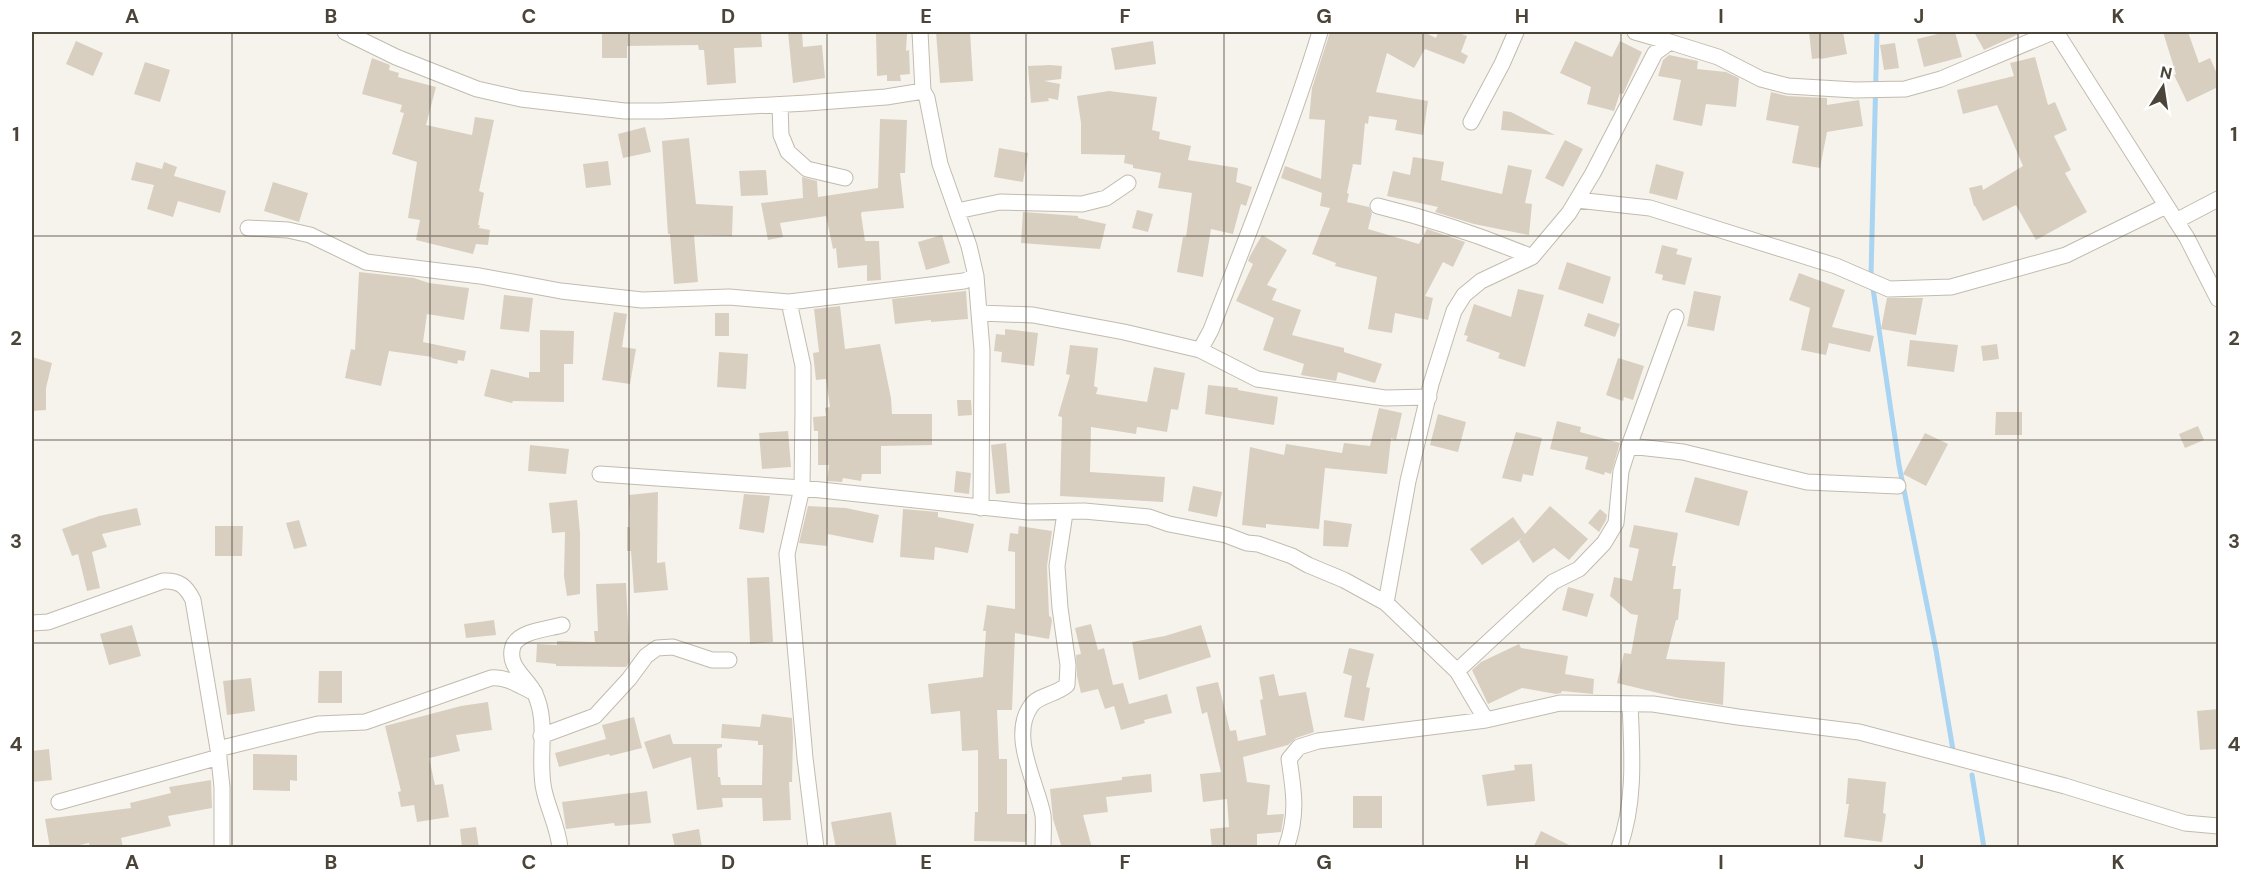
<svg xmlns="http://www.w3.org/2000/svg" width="2250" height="879" viewBox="0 0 2250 879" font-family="'DM Sans',sans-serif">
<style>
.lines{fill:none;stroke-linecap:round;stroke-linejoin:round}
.stream{stroke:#a9d4f2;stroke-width:5}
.building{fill:#d8cfc1}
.minor-casing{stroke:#c2bbae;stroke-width:17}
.minor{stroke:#fff;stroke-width:15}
.grid{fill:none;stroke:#4b4439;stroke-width:1.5;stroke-opacity:0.55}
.neatline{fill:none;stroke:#4b4439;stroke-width:2}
.grid-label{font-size:20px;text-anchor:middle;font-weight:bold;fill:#4b4439}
</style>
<rect width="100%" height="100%" fill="#f6f3ec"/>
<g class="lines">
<path class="stream" d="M1877,32L1871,275L1899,465L1936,650L1953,750
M1972,775L1984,848"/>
</g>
<path class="building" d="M602,32H761L762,47L734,48L736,83L707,85L704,50H699L698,45L627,46V58H602Z
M788,32H802L803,47L822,45L825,78L793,83Z
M876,32L907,34L906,51L909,50L910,74L900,75L901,81H887V75L877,76Z
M936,32H970L973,81L940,83Z
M1330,32H1424L1436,38L1438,32H1456L1467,36L1461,52L1468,56L1464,64L1425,49L1414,68L1387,53L1376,92L1428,101L1423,135L1395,130L1397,120L1369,116L1368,124L1365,123L1361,165L1353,164L1347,193L1349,194L1347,202L1369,207L1372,213L1368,229L1419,244L1427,229L1465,242L1453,267L1443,262L1425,296L1433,298L1428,320L1395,313L1392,333L1368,329L1377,277L1335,266L1336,263L1312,254L1330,208L1320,206L1322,193L1281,178L1285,166L1321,179L1325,120L1309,119L1312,88Z
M1809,32H1843L1847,54L1821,59V58L1812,59Z
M1946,32H1955L1962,57L1924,67L1917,39Z
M1974,32H2023L1984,50Z
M2163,32H2188L2199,63L2210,58L2218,76V87L2187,102L2174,75L2176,74Z
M76,41L103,53L93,76L66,64Z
M1153,41L1156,64L1115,70L1111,48Z
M1575,41L1612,57L1620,41L1642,52L1623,94L1620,93L1614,111L1587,104L1591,87L1560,73Z
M1895,43L1899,68L1884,70L1880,45Z
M1669,55L1698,61L1697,69L1726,72L1739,78L1736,107L1706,104L1702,126L1673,120L1681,80L1658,76L1663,60Z
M2035,57L2048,105L2055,102L2067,130L2054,136L2071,170L2065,173L2087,212L2036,240L2016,205L1983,221L1975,206H1974L1969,188L1982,185L1983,190L2023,166L1997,105L1963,114L1957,90L2014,76L2010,63Z
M372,58L390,65L389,70L399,73L398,77L436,87L426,125L472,135L475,117L494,120L479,191L484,193L478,225H480L479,228L490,230L488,245L476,244L473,254L416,240L420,220L408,218L417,162L392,154L404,113L400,112L402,105L362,94Z
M145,62L170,70L160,102L134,94Z
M1050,65L1062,66L1061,79L1044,81L1060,84L1058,100L1048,98L1049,101L1031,103L1028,66Z
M1109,91L1157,97L1152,130L1160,132L1159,139L1191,146L1188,160L1238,168L1236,182L1252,187L1246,206L1241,204L1233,234L1211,229L1203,277L1177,272L1183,237H1186L1192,193L1158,188L1161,173L1133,168V165L1124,163L1125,155L1081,154V123L1077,96Z
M1771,92L1787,96L1827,98V105L1859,100L1863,126L1827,132L1820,168L1792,163L1799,126L1766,120Z
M1503,111L1511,112L1555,135L1501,130Z
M880,119L907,120L905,173H900L904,208L862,212L861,214L865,241H879L881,280L867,281V265L838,268L836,248L833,249L826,216L780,223L783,237L768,240L761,203L803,198L802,177L817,181L818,197L878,188Z
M645,127L651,152L623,158L618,134Z
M689,138L696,204L733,206L732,236L694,235L698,282L674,284L670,234H668L662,141Z
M1565,140L1583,149L1563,187L1545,178Z
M999,148L1028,153L1023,182L994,177Z
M1413,157L1444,162L1441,180L1502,194L1508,165L1532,170L1525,203L1532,204L1529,235L1474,224L1435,212L1438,207L1387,196L1393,171L1410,175Z
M608,161L611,185L586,188L583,164Z
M136,162L162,169L164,162L177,167L174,176L226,191L220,213L178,201L173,217L147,209L154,185L131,180Z
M1656,164L1684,172L1677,200L1649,193Z
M766,170L768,195L741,196L739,171Z
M273,182L308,193L299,222L264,211Z
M1137,210L1153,214L1148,232L1132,228Z
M1023,212L1078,216V218L1106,224L1100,249L1021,243Z
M942,235L950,263L926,270L918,242Z
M1262,235L1287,250L1267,285L1277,289L1272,300L1301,310L1292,335L1344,348V352L1382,364L1375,383L1338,372L1336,381L1301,375L1304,364L1263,350L1274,318L1236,301L1253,264L1248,261L1250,256Z
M1662,245L1678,249L1676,254L1692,258L1685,285L1662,280L1663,275L1655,273Z
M1567,262L1611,277L1603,304L1558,289Z
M359,272L414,278L429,283L469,288L464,320L427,314L423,342L466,351L464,361L458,360L457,364L431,358L432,357L389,351L381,386L345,378L351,349L355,350Z
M1799,273L1845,290L1832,327L1874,336L1870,352L1829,343L1826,355L1801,350L1810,308L1789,300Z
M1518,289L1544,295L1525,367L1498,358L1500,353L1466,341L1468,336L1464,335L1474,304L1511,317Z
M966,291L968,319L931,322V320L895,324L892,299Z
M1694,291L1721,296L1714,331L1687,326Z
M504,295L533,298L529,332L500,329Z
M1887,298H1923L1916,335L1881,329Z
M840,306L845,349L880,344L891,398L892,414H932V445L881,446V474H862L861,481L843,478L842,482L827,481L829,465H818V431H814L813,417L826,416L825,408L830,407L826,379L816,380L813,353L819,352L814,309Z
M614,312L627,314L622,347L636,349L630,384L602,380Z
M715,313H729V336H715Z
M1588,313L1620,324L1615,337L1584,326Z
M1005,329L1038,333L1034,366L1001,362L1002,352L994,351L996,334L1005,335Z
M540,330L574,331L573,364H564V402L513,401L512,403L484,396L491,369L529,378V372H540Z
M1910,340L1958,345L1954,372L1907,366Z
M1997,344L1999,359L1983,361L1981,346Z
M1070,345L1098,348L1094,386L1098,388L1096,394L1147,402L1154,367L1185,373L1178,410L1171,409L1167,432L1137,427L1136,434L1091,427L1090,472L1165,477L1163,502L1060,496L1062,417L1058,416L1070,375L1066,374Z
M719,352L748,354L746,389L717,387Z
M32,357L52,363L46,388V410L32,411Z
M1618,358L1644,366L1633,400L1624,397L1623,401L1606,395Z
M1208,385L1238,388V390L1278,397L1274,425L1205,414Z
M957,400H971L972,415L958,416Z
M1379,408L1402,413L1396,440L1391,438L1387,474L1325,468L1319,529L1266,524V528L1242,525L1250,447L1284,455L1286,444L1342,453L1344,443L1370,446Z
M1996,412H2022V435H1995Z
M1438,414L1466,422L1458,452L1430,445Z
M1557,421L1581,427L1580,432L1620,443L1611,474L1605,472L1604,475L1585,469L1588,457L1550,449Z
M2198,426L2204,440L2185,448L2179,434Z
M788,431L791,467L762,469L759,433Z
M1516,432L1542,438L1533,476L1523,474L1521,482L1502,478Z
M1925,433L1948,444L1926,486L1903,474Z
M1006,443L1010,493L996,494L991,445Z
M530,445L569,449L566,474L528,471Z
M956,471L971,473L969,494L954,492Z
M1695,477L1748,491L1739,526L1685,512Z
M1193,486L1222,492L1217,517L1188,511Z
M658,492L657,563L665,562L668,590L634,593L631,551H627V527H630L629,495Z
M744,494L770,496L764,533L739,529Z
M577,500L580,533V594L567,596L564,576L565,532L552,533L549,503Z
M808,506L846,508L879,515L873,543L828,534L827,546L799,543Z
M1550,506L1588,539L1569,560L1554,548L1533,563L1519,541L1522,538L1482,565L1470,549L1513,517L1525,534Z
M137,508L141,525L102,534L107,547L92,552L100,588L87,591L78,554L72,556L62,529L99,516Z
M903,509L938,512V517L974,524L968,553L935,547L934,560L900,557Z
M1600,509L1607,515L1606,520L1599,532L1588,523Z
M299,520L307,546L294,549L286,523Z
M1324,520L1352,524L1348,547L1323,546Z
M1634,525L1678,533L1672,566H1676L1673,589H1681L1678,620H1676L1666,659L1725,662L1723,705L1679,698L1617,683L1624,653L1631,654L1638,615L1631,614L1610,596L1614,577L1632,581L1639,549L1629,547Z
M215,526H243L242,556H215Z
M1019,526L1052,531L1047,566L1049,616L1051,617L1052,621L1049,639L1015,633L1012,710H997L999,759H1007V814H1027L1026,842L974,841L975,812H978V750L962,751L960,711L931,714L928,684L983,677L986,631H983L987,605L1015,609V552L1008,551L1010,533L1018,534Z
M769,577L773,642L750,644L747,578Z
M626,583L630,662L626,667L556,666V664L536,662L537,644L557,645V641L595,642L594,631H598L596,584Z
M1568,587L1594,594L1587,617L1562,610Z
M494,620L496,635L466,638L464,624Z
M1091,624L1098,650L1104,648L1113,685L1123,683L1129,704L1167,694L1172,713L1144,720L1145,723L1121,730L1114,706L1105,709L1098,689L1081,693L1077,676L1076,655L1081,654L1075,628Z
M132,625L141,656L109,665L100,634Z
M1201,625L1211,657L1139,680L1132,642L1165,636Z
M1519,644L1521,648L1568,656L1565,674L1594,679L1593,694L1562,691L1561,693L1556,694L1522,688L1488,704L1472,670L1481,662Z
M1349,648L1374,654L1366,687L1370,688L1364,721L1344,717L1352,676L1343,673Z
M319,671H342V703H318Z
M1274,674L1279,696L1306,692L1314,732L1296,738L1288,745L1243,757L1247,782L1270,785L1267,815L1284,814L1281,832L1257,834V848H1212L1210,829L1229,827L1227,799L1203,802L1200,774L1221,772L1207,712L1202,714L1196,687L1218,682L1230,731L1236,730L1238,741L1266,735L1260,700L1263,699L1259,677Z
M251,678L255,711L227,715L223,681Z
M488,702L492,730L456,735L460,751L429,758L435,785L443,784L449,817L417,822L414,805L401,807L398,792L401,791L385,726L461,706Z
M2218,709V749L2200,750L2197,711Z
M762,714L792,718L793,738L792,782H789L791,820L763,821L762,798H722L723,807L697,810L691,757L653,769L644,742L670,734L673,744H722V747L717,749L718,777H720L721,785H762L763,745H758V741L721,738L722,724L760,727Z
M634,717L642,748L610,756L609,754L559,767L555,753L606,739L602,725Z
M49,749L52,780L32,782V751Z
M253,754L297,755V781L290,780V791L253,790Z
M1532,764L1535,801L1487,806L1482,775L1515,770L1514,765Z
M1151,774L1152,792L1106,797L1108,812L1083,815L1092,848H1062L1053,819L1050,789L1122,780V777Z
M1848,778L1886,782L1883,813L1886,814L1882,842L1844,837L1849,804H1846Z
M211,780L212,808L168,816L171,826L121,838L123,848H90L89,843L66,848H50L45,819L131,808L130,803L171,793L169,787Z
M647,791L651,823L615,826L614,823L566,829L562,802Z
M1353,796H1382V828H1353Z
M891,812L897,848H836L831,822Z
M476,827L479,848H462L460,829Z
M699,829L702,848H675L672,834Z
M1541,831L1575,848H1533Z"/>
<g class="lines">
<defs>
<path id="minor" d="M345,32L396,57L477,89L521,99L625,111H661L807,103L886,97L923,91
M920,32L923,91L927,98L940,164L969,246L976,276L982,350L981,508
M1635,32L1670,42
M2056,32L2187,238L2218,299
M780,105L781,135L788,152L807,169L845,178
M1471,122L1502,64L1516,32
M1577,200L1650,208L1836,266L1889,289L1951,287L2066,255L2166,206
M1378,206C1431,219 1482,236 1532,257
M957,211L1000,202L1082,204L1106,198L1128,183
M2176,221L2218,199
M248,228L288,230L310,235L366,262L480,276L561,291L642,300L729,297L789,302L964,281L976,276
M789,302L803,366V410L802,488L787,554L805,758L816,848
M980,313L1033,315L1124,332L1200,350L1257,379L1385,398L1429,397
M1200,350L1211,330C1249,231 1289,133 1320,32
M1629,446L1676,317
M600,474L802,488L1028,512L1084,511L1149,517L1169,524L1226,535L1247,543L1258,544L1292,556L1308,565L1344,580L1386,603L1457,671L1486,720
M1386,603L1408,481L1431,384L1454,311L1464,295L1481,281L1532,257L1569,213L1593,173L1655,53L1670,42L1718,57L1761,79L1788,86L1855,90L1905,89L1941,79L2053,32
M32,623L48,622L163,581C179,580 186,586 193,600L218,749L222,787V848
M1457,671L1553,582L1579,569L1604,543L1616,523L1621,471L1629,446L1683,452L1807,482L1898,486
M541,736L595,716L629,679L646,656L657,648L673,647L712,660H729
M218,749L318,724L365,722L491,678C507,676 521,687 535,693
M59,802L219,757
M560,848C558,827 548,809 544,790C537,760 549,723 535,694C528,678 506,667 513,646C519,631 548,629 562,625
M1043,848C1043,837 1044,825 1043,815C1037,783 1009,736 1031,706C1038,695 1056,695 1067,685L1068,665L1060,608L1057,566L1065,513
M1286,848C1298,815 1294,792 1289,759L1299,747L1318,741L1486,720L1560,703L1653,704L1738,717L1859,732L2065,786L2185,823L2218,826
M1619,848C1636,802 1632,751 1630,704"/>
</defs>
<use href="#minor" class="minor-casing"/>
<use href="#minor" class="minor"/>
</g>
<path class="grid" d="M232,32V848M430,32V848M629,32V848M827,32V848M1026,32V848M1224,32V848M1423,32V848M1621,32V848M1820,32V848M2018,32V848M32,236H2218M32,440H2218M32,643H2218"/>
<rect width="2250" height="879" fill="none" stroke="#ffffff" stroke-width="66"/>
<g transform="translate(2163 87) rotate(12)" stroke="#ffffff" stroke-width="4.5" paint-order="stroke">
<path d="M0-4.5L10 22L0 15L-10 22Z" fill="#4b4439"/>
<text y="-9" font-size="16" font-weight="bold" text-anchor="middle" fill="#4b4439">N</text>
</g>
<rect x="33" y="33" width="2184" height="813" class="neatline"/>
<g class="grid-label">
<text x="132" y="23">A</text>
<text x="331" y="23">B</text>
<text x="529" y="23">C</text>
<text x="728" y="23">D</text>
<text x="926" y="23">E</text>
<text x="1125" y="23">F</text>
<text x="1324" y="23">G</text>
<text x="1522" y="23">H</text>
<text x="1721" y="23">I</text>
<text x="1919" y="23">J</text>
<text x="2118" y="23">K</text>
<text x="16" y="141">1</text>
<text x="2234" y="141">1</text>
<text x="16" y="345">2</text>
<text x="2234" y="345">2</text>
<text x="16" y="548">3</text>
<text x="2234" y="548">3</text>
<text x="16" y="751">4</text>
<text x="2234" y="751">4</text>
<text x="132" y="869">A</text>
<text x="331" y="869">B</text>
<text x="529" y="869">C</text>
<text x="728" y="869">D</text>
<text x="926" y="869">E</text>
<text x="1125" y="869">F</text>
<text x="1324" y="869">G</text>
<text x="1522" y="869">H</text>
<text x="1721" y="869">I</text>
<text x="1919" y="869">J</text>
<text x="2118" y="869">K</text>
</g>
</svg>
